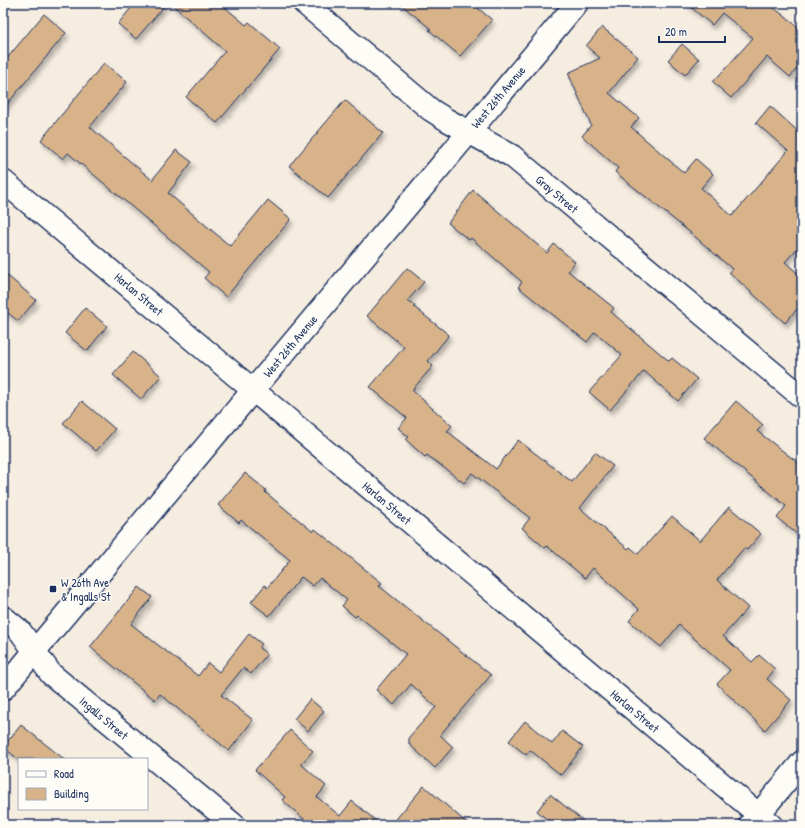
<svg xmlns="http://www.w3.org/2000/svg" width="805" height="828" viewBox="0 0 805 828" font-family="'Patrick Hand',sans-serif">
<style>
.building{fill:#d8b38a;stroke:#1b2f5e;filter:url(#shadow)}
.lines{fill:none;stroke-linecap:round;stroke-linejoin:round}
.street-casing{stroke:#1b2f5e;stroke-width:25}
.secondary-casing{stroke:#1b2f5e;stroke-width:25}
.street{stroke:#fdfcf7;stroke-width:22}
.secondary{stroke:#fdfcf7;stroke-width:22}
.poi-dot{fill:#1b2f5e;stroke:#fdfcf7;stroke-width:1.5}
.labels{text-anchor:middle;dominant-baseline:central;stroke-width:3;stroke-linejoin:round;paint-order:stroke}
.street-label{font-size:12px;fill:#1b2f5e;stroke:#fdfcf7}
.poi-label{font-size:12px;fill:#1b2f5e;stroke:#fdfcf7;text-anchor:start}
</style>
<defs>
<filter id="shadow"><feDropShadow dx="2.5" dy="4.5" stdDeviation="2" flood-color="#0004"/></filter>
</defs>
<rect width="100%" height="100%" fill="#f6ede1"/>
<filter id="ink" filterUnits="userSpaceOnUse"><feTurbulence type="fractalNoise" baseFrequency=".025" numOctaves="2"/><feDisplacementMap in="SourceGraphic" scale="8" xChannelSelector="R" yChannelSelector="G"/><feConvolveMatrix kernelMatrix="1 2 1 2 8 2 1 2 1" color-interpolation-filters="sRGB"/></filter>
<g filter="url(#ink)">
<path class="building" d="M135,3H167L136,39L118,24Z
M170,3H220L246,25L249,22L280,49L217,123L186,97L225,51Z
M399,3H472L492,20L460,56L429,30L431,29Z
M686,3H768L802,30V62L790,77L767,57L731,98L713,82L753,38L722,13L712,25Z
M44,14L66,33L3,109V63Z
M602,27L638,57L609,93L639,118L631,127L684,173L696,159L713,174L701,188L732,216L788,151L756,123L770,106L802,135V243L785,262L802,277V303L785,323L729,272L732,269L692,234L615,172L618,168L582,136L591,125L568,73L600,58L586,46Z
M682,44L699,59L685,75L668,60Z
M104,63L127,82L90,127L152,180L176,150L192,162L168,193L230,246L268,200L291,219L226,297L204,278L209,272L68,153L63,159L41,140Z
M345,100L383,133L328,198L289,166Z
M473,190L547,253L554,244L575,262L568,271L614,308L611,312L669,361L672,358L697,379L678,401L644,371L610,410L589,392L622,355L595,332L587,342L518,287L522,282L471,238L469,240L448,223Z
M407,268L424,282L408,300L415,306L414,307L449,335L428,361L433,366L412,390L452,426L447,431L496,469L518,440L572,482L595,452L613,466L580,508L628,549L630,547L638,554L672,516L700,541L729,507L761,534L747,550L744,548L717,580L748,608L723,636L752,662L759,655L775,669L767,679L791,700L765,730L717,684L730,670L679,625L661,647L629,621L639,609L593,568L585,578L547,546L545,548L522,528L530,518L472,473L464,483L427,455L425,457L406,440L409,437L398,428L407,418L370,387L404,347L367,316Z
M3,272L36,300L18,321L3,309Z
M85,308L107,326L87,351L65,333Z
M133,352L161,376L141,399L113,375Z
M82,401L115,429L96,451L63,423Z
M736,401L763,425L757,431L802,466V538L777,518L786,506L704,438Z
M245,473L266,490L265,492L313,532L315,529L382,583L379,586L491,675L440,735L453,747L435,768L409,744V737L436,707L411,684L394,705L376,690L406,654L357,615L355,617L342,606L347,600L320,578L313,586L301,577L269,616L251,602L265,585L267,588L290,560L241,520L239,523L218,505Z
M139,587L152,597L131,624L198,676L208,663L219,672L249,634L262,644L259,648L267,654L251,674L243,668L221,695L253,720L229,751L160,694L155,700L90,647Z
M310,699L324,711L308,731L294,719Z
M525,721L552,744L562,731L583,747L561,775L530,750L526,755L509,741Z
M21,725L64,759H18L3,747Z
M290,730L313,751L301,764L326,786L317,797L340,816L352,801L381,825H311L282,800L285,797L255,770Z
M424,786L469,825H391Z
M550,794L588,825H554L537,811Z"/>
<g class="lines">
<defs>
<path id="street" d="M304,3L431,110L447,120L512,156L802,397
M3,181L253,390
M3,617L20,631L51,674L234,825
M750,825L802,762"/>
<path id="secondary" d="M253,390L771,825
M3,689L577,3"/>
</defs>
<use href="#street" class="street-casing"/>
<use href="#secondary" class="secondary-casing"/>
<use href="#street" class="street"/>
<use href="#secondary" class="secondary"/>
</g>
</g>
<rect class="poi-dot" x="49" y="585" width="8" height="8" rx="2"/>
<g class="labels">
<g class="street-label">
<text transform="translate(498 97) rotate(-50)">West 26th Avenue</text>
<text transform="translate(557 194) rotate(40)">Gray Street</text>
<text transform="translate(139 294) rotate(40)">Harlan Street</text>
<text transform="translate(290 346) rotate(-50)">West 26th Avenue</text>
<text transform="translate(387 503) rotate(40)">Harlan Street</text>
<text transform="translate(635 711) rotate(40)">Harlan Street</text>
<text transform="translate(104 718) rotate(40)">Ingalls Street</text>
</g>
<g class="poi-label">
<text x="61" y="582">W 26th Ave<tspan x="61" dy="14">&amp; Ingalls St</tspan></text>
</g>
</g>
<rect width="805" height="828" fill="none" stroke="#fdfcf7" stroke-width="16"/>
<rect x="8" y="8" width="789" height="812" fill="none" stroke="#1b2f5e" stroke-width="1.5" filter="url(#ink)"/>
<rect x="18" y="758" width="130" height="52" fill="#fdfcf7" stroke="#a3aaba"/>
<rect x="26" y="771" width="20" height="6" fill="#fdfcf7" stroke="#a3aaba"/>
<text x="54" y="778" font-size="12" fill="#1b2f5e">Road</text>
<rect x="26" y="788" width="20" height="12" fill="#d8b38a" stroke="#a3aaba"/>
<text x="54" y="798" font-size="12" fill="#1b2f5e">Building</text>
<path d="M659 36v6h66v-6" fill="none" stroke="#1b2f5e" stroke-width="2"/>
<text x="665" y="36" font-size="12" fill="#1b2f5e" stroke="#fdfcf7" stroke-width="3" paint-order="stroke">20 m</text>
</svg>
